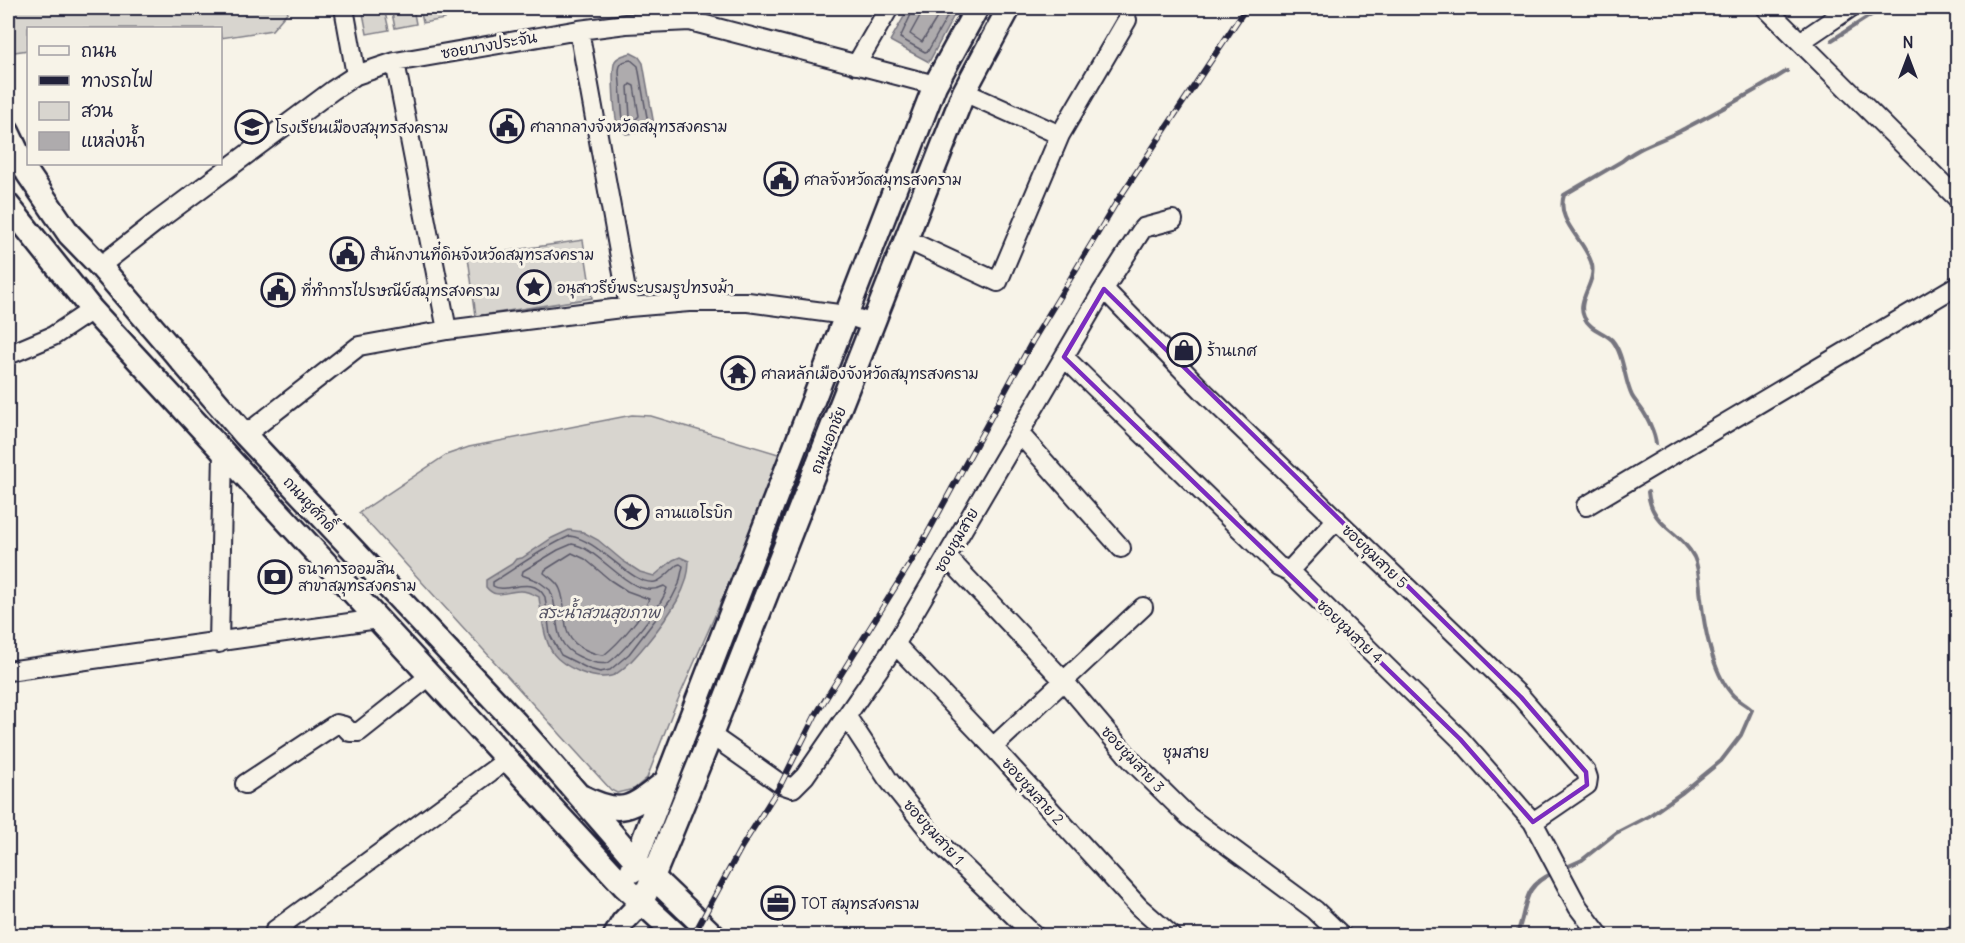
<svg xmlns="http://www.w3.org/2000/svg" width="1965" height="943" viewBox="0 0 1965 943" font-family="Delius,'Playpen Sans Thai',sans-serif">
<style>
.green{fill:#d8d5cf;stroke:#7d7c85;stroke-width:1.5}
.water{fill:#aeabad;stroke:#76747f;stroke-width:1.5}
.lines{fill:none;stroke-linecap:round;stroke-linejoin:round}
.shore{stroke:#5a5969;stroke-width:1.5}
.stream{stroke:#76747f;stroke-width:4}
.minor-casing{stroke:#22223b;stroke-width:22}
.major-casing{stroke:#22223b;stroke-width:27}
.minor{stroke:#f7f3e8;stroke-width:18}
.major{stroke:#f7f3e8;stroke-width:22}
.rail-casing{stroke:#22223b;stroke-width:6}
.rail{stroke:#f7f3e8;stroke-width:4;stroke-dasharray:11;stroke-linecap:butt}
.marked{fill:none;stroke:#7b2cbf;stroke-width:4.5;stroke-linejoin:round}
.labels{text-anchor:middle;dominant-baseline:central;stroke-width:6;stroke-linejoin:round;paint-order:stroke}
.street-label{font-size:15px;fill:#22223b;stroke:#f7f3e8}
.poi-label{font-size:15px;fill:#22223b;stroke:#f7f3e8;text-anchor:start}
.water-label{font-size:16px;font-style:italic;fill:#535263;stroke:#f7f3e8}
.neighbourhood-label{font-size:16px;fill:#22223b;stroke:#f7f3e8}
</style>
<rect width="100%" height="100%" fill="#f7f3e8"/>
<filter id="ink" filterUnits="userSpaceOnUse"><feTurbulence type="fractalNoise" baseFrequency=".0167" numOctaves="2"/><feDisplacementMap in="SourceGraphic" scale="12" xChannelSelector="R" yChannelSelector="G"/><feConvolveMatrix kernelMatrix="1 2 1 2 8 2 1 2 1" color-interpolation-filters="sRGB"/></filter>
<g filter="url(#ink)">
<path class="green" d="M8,8H291L272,30L221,38L220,28H28V50L8,53Z
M362,8H384L389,30L367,34Z
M391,8H413L416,24L395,28Z
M420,8H442L445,19L423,23Z
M583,240L592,298L476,316L468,257Z
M632,415L651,416L785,456L673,711L647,778L634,789L617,793L611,790L359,513L446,455L469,447Z"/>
<path class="water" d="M909,8H958L929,62L890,41Z
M631,53L639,57L643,63L654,125L651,131L626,134C624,132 620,130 619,128C614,121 611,68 615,61C619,55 625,55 631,53Z
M569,530L583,532L598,540L623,561L640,572L654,576L673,560L680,557L689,561C689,575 684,589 677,601C668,617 628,672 611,676C600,679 590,676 580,672C554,661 548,651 543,625C542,615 540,607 539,597C533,594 526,590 519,591C506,591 496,600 486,587V580L512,564L516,559L522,558L552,538Z"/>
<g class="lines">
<path class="shore" d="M914,8L900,38L925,52L928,51L952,8
M922,8L921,14L910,34L922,42L943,8
M631,60L638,66L648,123L645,126L628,128L624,125L623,121L619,72C619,63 623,61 631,60Z
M630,84L634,86L639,116L636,119L632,120L630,117L628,87Z
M570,536C600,540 631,586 655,582C662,581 671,570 677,565L680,564L683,566L679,584L672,598L629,654L610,670L600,672L589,669L561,655L550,635L545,597C532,573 506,595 493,586V582C518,567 542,548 570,536Z
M572,544C602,548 631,603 664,586L667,588C663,605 623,653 608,663C597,665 589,661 580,657C548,643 562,615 550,590L538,581L522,575L523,571L558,550Z
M572,553L585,559L610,580L627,591L649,599C643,616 619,643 604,655C597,655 593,653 586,650C556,637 570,613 560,589C557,581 550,578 544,573L545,570Z"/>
<path class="stream" d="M1832,40L1882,8
M1656,444C1655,433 1647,416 1640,407C1637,403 1634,400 1632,396C1624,380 1624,354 1612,340C1603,331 1590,330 1584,317C1576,300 1596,283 1592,265C1586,240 1555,222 1564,195L1622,161C1639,146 1661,141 1680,131C1716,112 1753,93 1787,71
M1562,869L1582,860L1616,833L1649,816L1683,792L1721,761L1741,735L1752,710C1746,704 1736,700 1731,693C1712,671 1704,626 1701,598C1699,584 1700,570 1694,557C1681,531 1651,527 1648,492
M1516,936C1529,908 1519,888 1553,873"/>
<defs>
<path id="minor" d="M344,8L356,75
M1766,8L1958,199
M579,30L629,307
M1800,42L1850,8
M395,62L447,330
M856,65L889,8
M964,92L1060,135
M905,239L998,282L1060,135L1127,20
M100,266L156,222L333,90L356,75L395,62L579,30L626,24L690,21L935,85
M1104,289L1205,393L1521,697L1586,772L1588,778L1587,785L1533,822
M8,355L53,336L92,310
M1064,357L1278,566L1289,571L1460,739L1533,822L1578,907L1600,936
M1019,433L1121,548
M245,435L359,346L447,330L629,307L689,302H748L846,315L873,324
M1586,506L1958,285
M947,557L1064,681L1132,761L1189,817L1315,910L1342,936
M1289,571L1337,519
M219,643L223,452
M895,644L993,747L1139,907L1172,936
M8,671L378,619
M847,717L887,778L939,843L1035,936
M711,735L781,784L793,788L805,776L892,650L1102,292L1143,228L1173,220
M993,747L1143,607
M245,784L336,724L344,726L350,732H359L431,675
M275,930L508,759
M1952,936L1958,934"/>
<path id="major" d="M8,132L28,174L69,234L100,266L245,435L516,723L635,860L714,936
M8,205L92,310L625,887L678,936
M583,797C623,817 632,808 665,782
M631,872L935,85L977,8
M615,936L623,922L642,902L653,877L711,735L964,92L1009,8"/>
</defs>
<use href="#minor" class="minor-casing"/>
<use href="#major" class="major-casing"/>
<use href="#minor" class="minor"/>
<use href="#major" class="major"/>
<defs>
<path id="rail" d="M693,936L741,848L781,784L815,716L919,549L1032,342L1116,203L1246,8"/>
</defs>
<use href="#rail" class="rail-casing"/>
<use href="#rail" class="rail"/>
</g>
</g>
<path class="marked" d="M1104,289L1521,697L1586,772L1587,785L1533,822L1460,739L1064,357Z"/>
<defs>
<symbol id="civic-ring" viewBox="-11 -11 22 22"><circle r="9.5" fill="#f7f3e8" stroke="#22223b" stroke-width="1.5"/><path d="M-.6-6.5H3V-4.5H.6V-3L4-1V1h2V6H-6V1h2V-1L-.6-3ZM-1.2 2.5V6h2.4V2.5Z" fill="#22223b"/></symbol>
<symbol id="school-ring" viewBox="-11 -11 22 22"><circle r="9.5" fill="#f7f3e8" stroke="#22223b" stroke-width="1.5"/><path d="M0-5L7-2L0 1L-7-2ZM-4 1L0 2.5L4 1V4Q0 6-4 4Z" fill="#22223b"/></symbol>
<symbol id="sight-ring" viewBox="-11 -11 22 22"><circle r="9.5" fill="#f7f3e8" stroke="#22223b" stroke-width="1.5"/><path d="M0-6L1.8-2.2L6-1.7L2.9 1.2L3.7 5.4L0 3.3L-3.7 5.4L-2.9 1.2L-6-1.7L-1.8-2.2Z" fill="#22223b"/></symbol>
<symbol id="shop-ring" viewBox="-11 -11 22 22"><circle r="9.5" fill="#f7f3e8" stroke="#22223b" stroke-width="1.5"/><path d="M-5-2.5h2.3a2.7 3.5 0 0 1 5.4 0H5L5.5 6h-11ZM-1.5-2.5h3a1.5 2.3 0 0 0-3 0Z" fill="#22223b"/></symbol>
<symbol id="temple-ring" viewBox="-11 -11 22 22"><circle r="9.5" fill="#f7f3e8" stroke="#22223b" stroke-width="1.5"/><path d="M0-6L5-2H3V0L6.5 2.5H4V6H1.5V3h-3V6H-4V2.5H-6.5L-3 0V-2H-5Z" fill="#22223b"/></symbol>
<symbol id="bank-ring" viewBox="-11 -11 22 22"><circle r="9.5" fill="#f7f3e8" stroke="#22223b" stroke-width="1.5"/><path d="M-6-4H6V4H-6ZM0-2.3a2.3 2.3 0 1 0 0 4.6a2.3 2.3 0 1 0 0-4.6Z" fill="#22223b"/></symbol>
<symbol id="office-ring" viewBox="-11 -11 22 22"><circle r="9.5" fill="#f7f3e8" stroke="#22223b" stroke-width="1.5"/><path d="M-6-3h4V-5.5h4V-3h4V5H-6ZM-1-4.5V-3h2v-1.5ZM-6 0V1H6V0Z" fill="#22223b"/></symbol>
</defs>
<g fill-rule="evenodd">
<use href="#civic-ring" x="488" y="107" width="38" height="38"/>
<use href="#school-ring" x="233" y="108" width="38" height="38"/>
<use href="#civic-ring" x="762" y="160" width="38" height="38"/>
<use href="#civic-ring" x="328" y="235" width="38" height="38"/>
<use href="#sight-ring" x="515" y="268" width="38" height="38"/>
<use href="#civic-ring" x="259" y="271" width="38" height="38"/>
<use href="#shop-ring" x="1165" y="331" width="38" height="38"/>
<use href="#temple-ring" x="719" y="354" width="38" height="38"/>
<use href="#sight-ring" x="613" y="493" width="38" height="38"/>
<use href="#bank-ring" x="256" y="558" width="38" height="38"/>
<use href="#office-ring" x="759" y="884" width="38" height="38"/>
</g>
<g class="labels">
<g class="street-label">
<text transform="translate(489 45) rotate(-10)">ซอยบางประจัน</text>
<text transform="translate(828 440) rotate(-68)">ถนนเอกชัย</text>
<text transform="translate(310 504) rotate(47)">ถนนชูศักดิ์</text>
<text transform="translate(956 540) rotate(-60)">ซอยชุมสาย</text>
<text transform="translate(1375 556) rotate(44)">ซอยชุมสาย 5</text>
<text transform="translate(1350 631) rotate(44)">ซอยชุมสาย 4</text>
<text transform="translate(1133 759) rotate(47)">ซอยชุมสาย 3</text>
<text transform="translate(1033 791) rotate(48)">ซอยชุมสาย 2</text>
<text transform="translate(934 832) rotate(48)">ซอยชุมสาย 1</text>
</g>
<g class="poi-label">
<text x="530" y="126">ศาลากลางจังหวัดสมุทรสงคราม</text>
<text x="275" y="127">โรงเรียนเมืองสมุทรสงคราม</text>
<text x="804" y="179">ศาลจังหวัดสมุทรสงคราม</text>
<text x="370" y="254">สำนักงานที่ดินจังหวัดสมุทรสงคราม</text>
<text x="557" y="287">อนุสาวรีย์พระบรมรูปทรงม้า</text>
<text x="301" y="290">ที่ทำการไปรษณีย์สมุทรสงคราม</text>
<text x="1207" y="350">ร้านเกศ</text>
<text x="761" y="373">ศาลหลักเมืองจังหวัดสมุทรสงคราม</text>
<text x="655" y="512">ลานแอโรบิก</text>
<text x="298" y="568">ธนาคารออมสิน<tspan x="298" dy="17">สาขาสมุทรสงคราม</tspan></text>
<text x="801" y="903">TOT สมุทรสงคราม</text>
</g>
<g class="water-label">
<text x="599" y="612">สระน้ำสวนสุขภาพ</text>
</g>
<g class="neighbourhood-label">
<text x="1186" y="752">ชุมสาย</text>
</g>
</g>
<rect width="1965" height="943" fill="none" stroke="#f7f3e8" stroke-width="30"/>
<rect x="15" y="15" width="1935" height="913" fill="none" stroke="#22223b" stroke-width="2" filter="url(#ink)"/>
<rect x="27" y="27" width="195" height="138" fill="#f7f3e8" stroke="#a29fa3" stroke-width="1.5"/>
<rect x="39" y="46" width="30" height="9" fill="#f7f3e8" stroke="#a29fa3" stroke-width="1.5"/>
<text x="81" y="57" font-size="18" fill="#22223b">ถนน</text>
<rect x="39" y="76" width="30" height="9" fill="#22223b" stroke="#a29fa3" stroke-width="1.5"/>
<text x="81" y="87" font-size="18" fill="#22223b">ทางรถไฟ</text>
<rect x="39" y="102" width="30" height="18" fill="#d8d5cf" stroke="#a29fa3" stroke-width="1.5"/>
<text x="81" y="117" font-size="18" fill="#22223b">สวน</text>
<rect x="39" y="132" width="30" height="18" fill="#aeabad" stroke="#a29fa3" stroke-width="1.5"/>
<text x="81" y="147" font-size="18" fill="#22223b">แหล่งน้ำ</text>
<g transform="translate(1908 57)" stroke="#f7f3e8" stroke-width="4.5" paint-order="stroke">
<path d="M0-4.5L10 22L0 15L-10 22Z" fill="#22223b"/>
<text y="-9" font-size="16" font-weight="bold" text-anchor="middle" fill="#22223b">N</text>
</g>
</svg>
